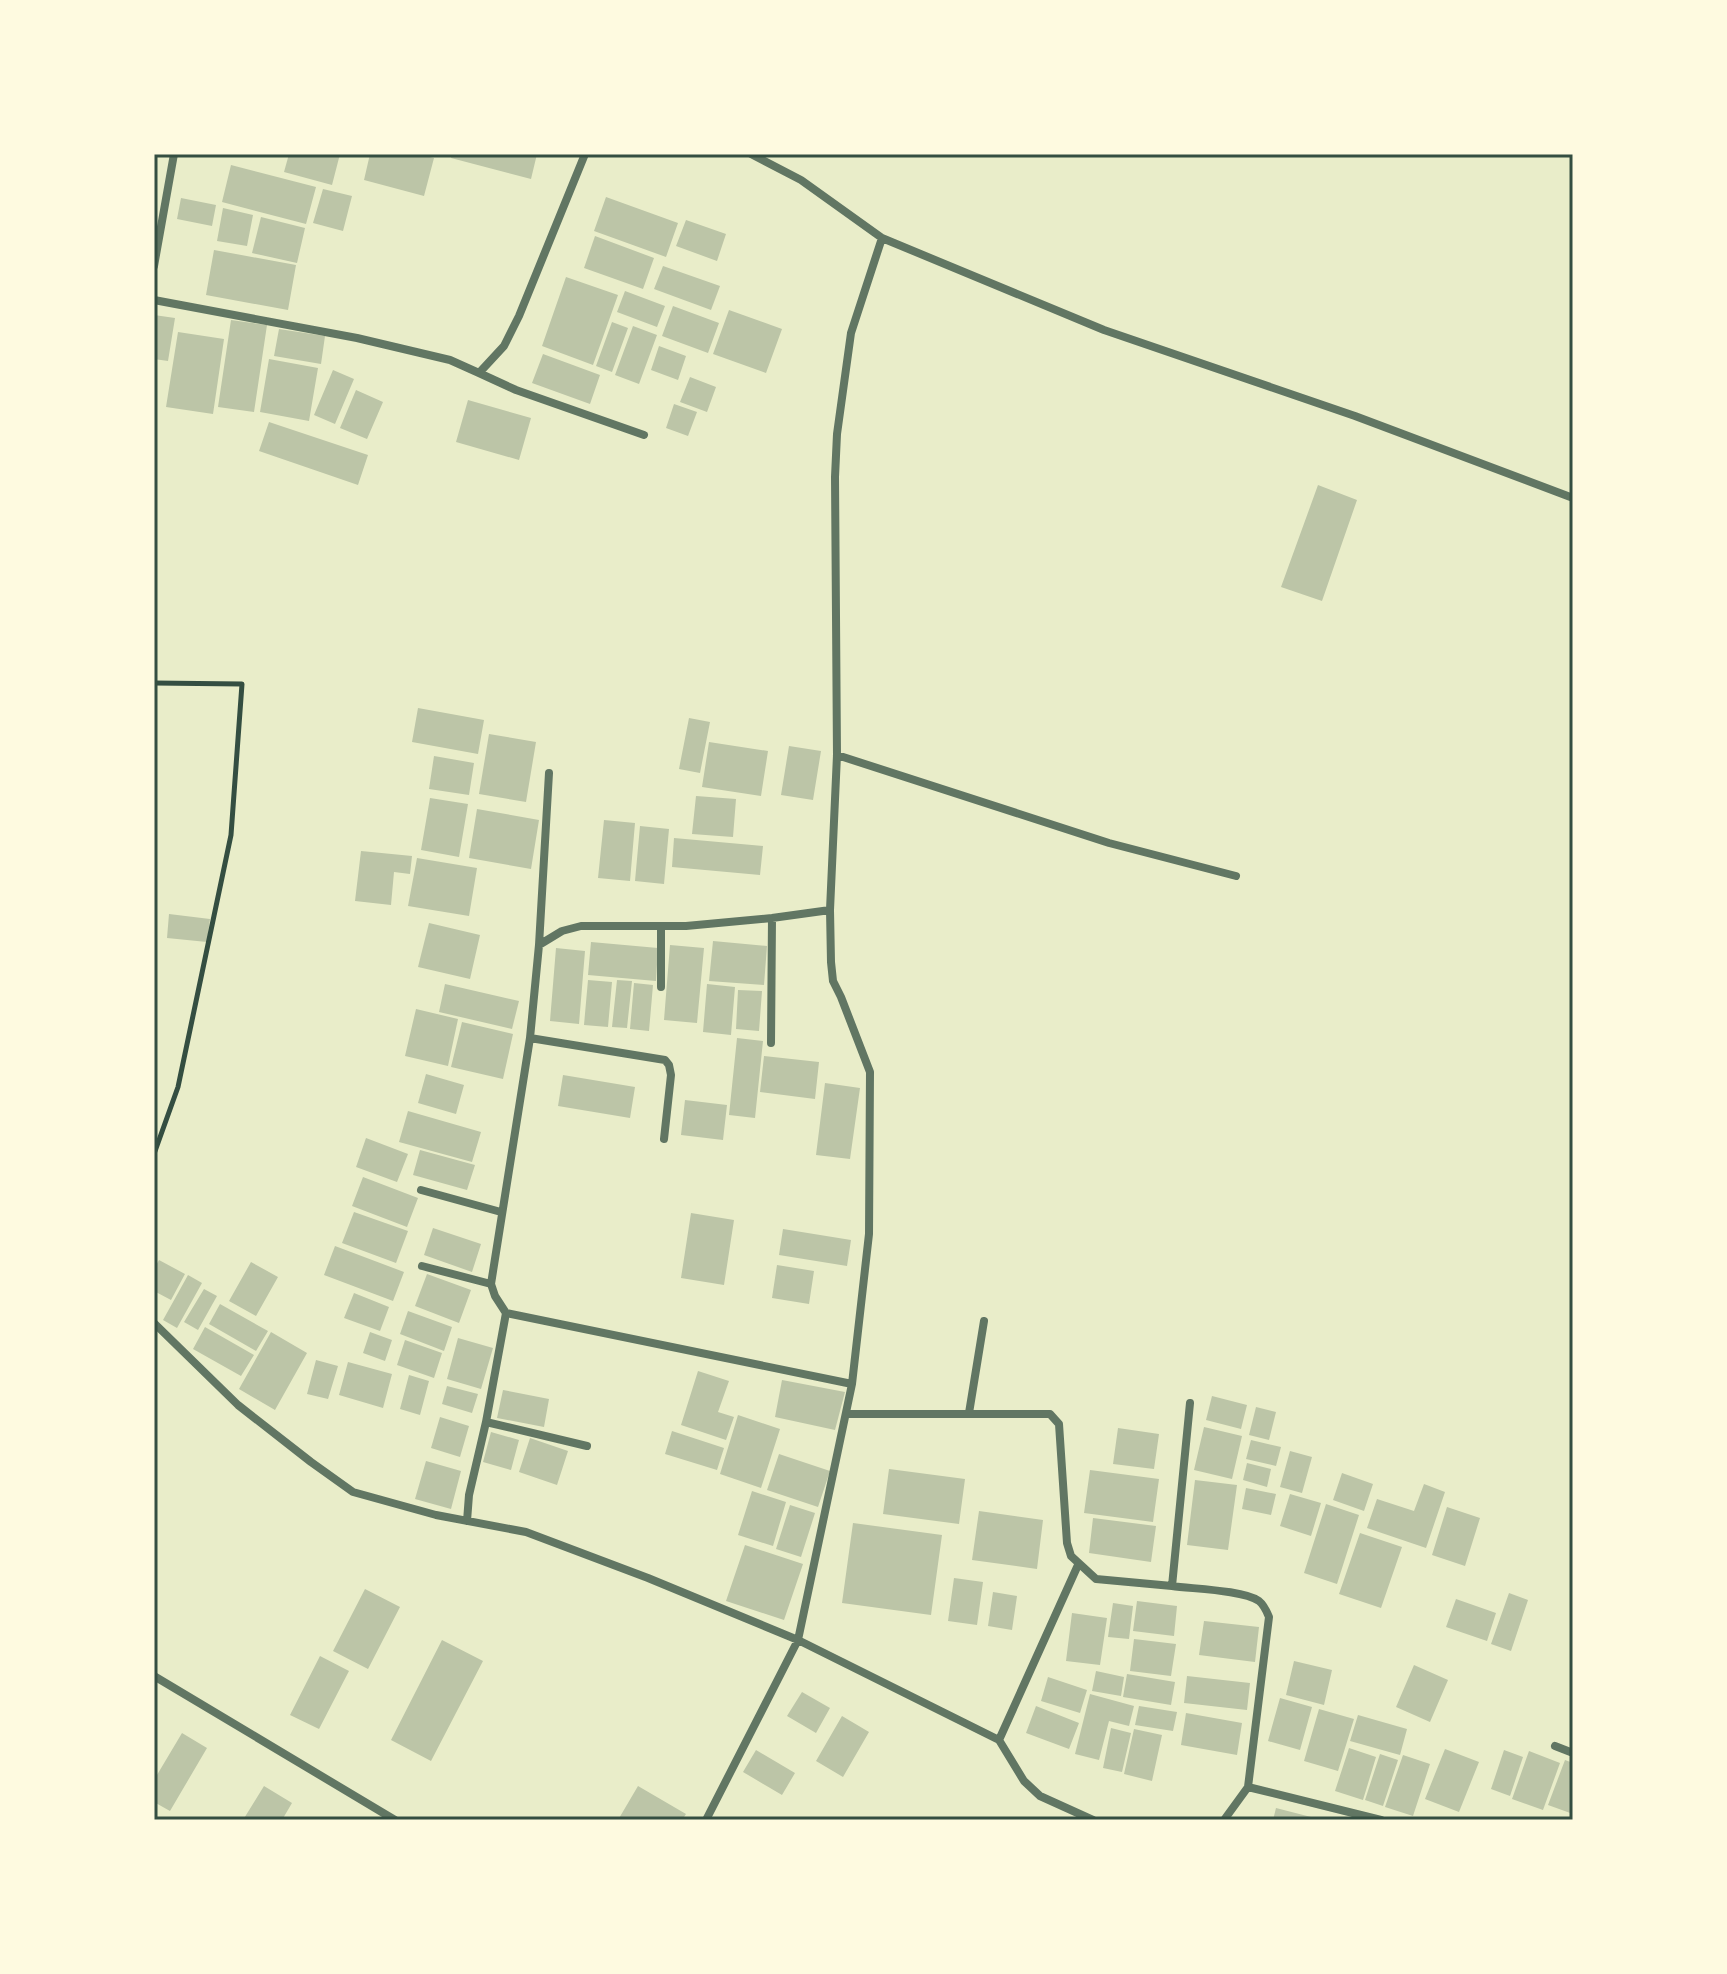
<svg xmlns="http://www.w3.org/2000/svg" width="1727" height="1974" viewBox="0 0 1727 1974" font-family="'Archivo Narrow',sans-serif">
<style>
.building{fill:#bcc5a7}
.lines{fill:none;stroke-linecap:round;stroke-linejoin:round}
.path{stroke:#344e41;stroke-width:5}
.minor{stroke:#617663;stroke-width:8}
.neatline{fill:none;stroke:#344e41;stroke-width:3}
</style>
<rect width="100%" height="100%" fill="#e9edc9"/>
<path class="building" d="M289,154H340L332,185L284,172Z
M370,154H418L434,158L424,196L364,180Z
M452,154H537L531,179L451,158Z
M231,165L316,187L306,224L222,202Z
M323,189L352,196L343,231L313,223Z
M606,197L678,223L666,257L594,231Z
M181,198L216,205L212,226L177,219Z
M223,208L253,215L247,246L217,241Z
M261,217L305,228L297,263L252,253Z
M686,220L726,234L717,261L676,246Z
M595,236L654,258L643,289L584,268Z
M214,250L296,265L288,310L206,295Z
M663,266L720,286L711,310L654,289Z
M566,277L618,295L593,365L542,346Z
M625,291L665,306L657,327L617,312Z
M673,306L719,323L708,353L662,336Z
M729,310L782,329L766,373L713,354Z
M154,315L175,318L168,361L154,359Z
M231,320L267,325L254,412L218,407Z
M612,322L628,328L612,372L596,366Z
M633,326L657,335L639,384L615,375Z
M279,329L325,336L321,364L274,356Z
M178,332L224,339L213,414L166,407Z
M659,346L686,356L678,380L651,370Z
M543,354L600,375L590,404L532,383Z
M269,359L318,368L309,421L260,412Z
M333,370L354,379L335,424L314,415Z
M690,377L716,387L707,412L680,402Z
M356,390L383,402L367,439L340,428Z
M468,400L531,418L519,460L456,442Z
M674,404L697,412L688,436L666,428Z
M269,422L368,455L358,485L259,451Z
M1318,485L1357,500L1322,601L1281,587Z
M418,708L484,720L478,754L412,742Z
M689,718L710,722L700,773L679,769Z
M489,734L536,742L526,802L479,794Z
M709,742L768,751L761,796L702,787Z
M789,746L821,751L813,800L781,795Z
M434,756L474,763L469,795L429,789Z
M696,796L736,799L733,837L692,834Z
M430,798L468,804L459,857L421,850Z
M477,809L539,820L531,869L469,858Z
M604,820L635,823L630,881L598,878Z
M640,826L669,829L664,884L635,881Z
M674,838L763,846L760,875L672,867Z
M361,851L412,856L410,874L394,872L391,905L355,901Z
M417,858L477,868L469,916L408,906Z
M169,914L210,919L207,942L167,938Z
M429,923L480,935L470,979L418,967Z
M713,941L767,946L764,985L709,981Z
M591,942L658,948L656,981L588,975Z
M670,945L704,948L697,1023L664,1020Z
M556,948L585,951L579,1024L550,1021Z
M588,980L612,982L608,1027L584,1025Z
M617,980L632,981L627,1028L612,1027Z
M634,983L653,985L649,1031L630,1029Z
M445,984L519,1001L512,1029L439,1012Z
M707,984L735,987L731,1035L703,1032Z
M738,990L762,991L759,1031L736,1029Z
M416,1009L458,1019L448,1066L405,1056Z
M462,1022L513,1034L503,1079L451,1067Z
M737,1038L763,1041L755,1118L729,1115Z
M764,1056L819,1062L815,1099L760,1092Z
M426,1074L464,1085L456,1114L418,1103Z
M563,1075L635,1087L630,1118L558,1106Z
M825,1083L860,1088L850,1159L816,1155Z
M685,1100L727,1105L723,1140L681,1135Z
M408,1111L481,1132L472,1162L399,1142Z
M366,1138L408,1154L397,1182L356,1167Z
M420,1150L475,1165L467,1190L413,1175Z
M363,1177L418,1198L407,1227L352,1206Z
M354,1212L408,1231L396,1263L342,1243Z
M691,1213L734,1220L724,1285L681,1278Z
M433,1228L481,1244L472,1272L424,1255Z
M783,1229L851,1240L847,1266L779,1255Z
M335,1246L404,1272L393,1301L324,1275Z
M159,1260L185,1274L171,1300L154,1291V1269Z
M251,1262L278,1277L256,1316L229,1301Z
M777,1265L814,1271L809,1304L772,1298Z
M427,1274L471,1290L459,1323L415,1306Z
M188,1275L202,1283L177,1328L163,1320Z
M204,1289L217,1296L198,1330L184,1322Z
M354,1293L389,1307L380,1331L344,1318Z
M220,1304L268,1331L256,1351L209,1324Z
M408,1311L452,1327L444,1351L400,1334Z
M205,1327L254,1355L241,1376L193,1349Z
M271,1332L307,1353L275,1410L239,1389Z
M370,1332L392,1340L385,1361L363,1353Z
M458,1338L493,1348L481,1389L447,1379Z
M405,1340L442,1353L434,1378L397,1365Z
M316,1360L338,1366L328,1399L307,1394Z
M348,1362L392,1374L383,1408L339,1395Z
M698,1371L729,1381L718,1412L734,1417L726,1440L681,1425Z
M409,1375L429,1381L420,1415L400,1409Z
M782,1380L845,1392L835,1430L775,1417Z
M447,1386L478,1394L472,1413L442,1404Z
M503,1390L549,1399L544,1427L497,1418Z
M1212,1396L1247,1405L1241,1429L1206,1420Z
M1256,1407L1276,1412L1269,1440L1249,1435Z
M738,1415L780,1429L761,1488L720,1474Z
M440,1417L469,1426L460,1457L431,1448Z
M1204,1427L1242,1436L1232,1479L1194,1470Z
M1118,1428L1159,1434L1154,1469L1113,1464Z
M672,1431L724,1448L717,1470L665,1454Z
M491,1432L519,1440L511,1470L483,1462Z
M530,1438L568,1451L557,1485L519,1472Z
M1251,1440L1281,1447L1276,1466L1246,1459Z
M1290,1451L1312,1457L1302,1493L1280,1487Z
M779,1454L830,1471L818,1507L767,1490Z
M426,1461L461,1471L451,1509L415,1499Z
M1247,1463L1271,1469L1267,1487L1243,1480Z
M889,1469L965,1479L959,1524L883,1514Z
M1090,1470L1159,1479L1153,1522L1084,1513Z
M1342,1473L1373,1484L1364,1511L1333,1500Z
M1195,1480L1237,1485L1228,1550L1187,1545Z
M1424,1484L1445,1492L1426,1548L1367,1528L1377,1499L1414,1511Z
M1246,1488L1276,1494L1271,1515L1242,1509Z
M752,1491L786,1502L773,1546L738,1535Z
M1290,1494L1321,1503L1311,1536L1280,1526Z
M1326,1504L1359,1515L1337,1584L1304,1573Z
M790,1505L815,1513L801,1557L776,1549Z
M1447,1507L1480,1518L1465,1566L1432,1555Z
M979,1511L1043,1520L1037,1569L972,1560Z
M1093,1518L1156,1526L1151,1562L1089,1553Z
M853,1523L942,1535L931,1615L842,1603Z
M1360,1533L1402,1547L1381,1608L1339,1594Z
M745,1545L803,1564L784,1620L726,1601Z
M954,1578L983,1582L977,1625L948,1621Z
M365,1589L400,1607L368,1669L333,1651Z
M993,1592L1017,1596L1012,1630L988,1626Z
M1509,1593L1528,1600L1511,1651L1491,1644Z
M1456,1599L1496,1613L1487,1641L1446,1627Z
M1137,1601L1177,1606L1174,1636L1133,1631Z
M1113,1603L1133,1606L1129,1639L1108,1637Z
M1072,1613L1107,1618L1100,1665L1066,1661Z
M1204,1621L1259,1627L1255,1662L1199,1655Z
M1134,1639L1176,1644L1171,1676L1130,1671Z
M442,1640L483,1661L431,1761L391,1740Z
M320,1656L349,1671L319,1729L290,1715Z
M1294,1661L1332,1670L1324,1705L1286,1695Z
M1414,1665L1448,1680L1430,1722L1396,1707Z
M1096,1671L1124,1677L1121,1696L1092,1691Z
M1127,1674L1175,1682L1171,1705L1123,1697Z
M1187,1676L1250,1683L1247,1710L1184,1703Z
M1048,1677L1087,1690L1080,1713L1041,1701Z
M802,1692L830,1708L816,1733L787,1716Z
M1090,1694L1134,1706L1129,1726L1109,1721L1099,1760L1075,1754Z
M1280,1698L1312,1707L1300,1750L1268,1741Z
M1036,1706L1079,1723L1069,1749L1026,1733Z
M1139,1706L1177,1712L1173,1731L1135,1725Z
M1319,1709L1354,1719L1338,1771L1304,1761Z
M1186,1713L1242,1723L1237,1755L1181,1745Z
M1358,1715L1407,1729L1400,1755L1350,1741Z
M842,1716L869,1732L843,1777L816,1761Z
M1111,1728L1131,1733L1122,1772L1103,1768Z
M1134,1729L1162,1735L1152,1781L1124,1774Z
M182,1733L207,1748L170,1811L154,1802V1780Z
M1349,1748L1376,1757L1363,1800L1335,1791Z
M1445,1749L1479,1762L1459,1812L1425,1799Z
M756,1750L795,1773L782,1795L743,1772Z
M1504,1750L1523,1757L1510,1796L1491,1789Z
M1529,1751L1560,1763L1543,1810L1512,1799Z
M1380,1754L1398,1760L1383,1806L1365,1800Z
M1403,1755L1430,1764L1413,1816L1385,1807Z
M1565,1760L1573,1763V1814L1548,1805Z
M264,1786L292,1803L282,1820H243Z
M638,1786L686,1814L682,1820H618Z
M1276,1808L1311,1817L1310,1820H1273Z"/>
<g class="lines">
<path class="path" d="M154,683L242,684L231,835L178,1087L154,1154"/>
<path class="minor" d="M751,154L801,180L882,238L1104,330L1355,416L1573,498
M154,266L174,154
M154,300L357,338L450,360L479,373L504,346L519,316L585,154
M479,373L516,390L644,435
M837,755L1109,843L1236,876
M830,910L772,918L686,926H581L562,931L539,945L530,1038L491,1284L495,1296L506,1313L852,1384
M539,945L549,773
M661,987V926
M530,1038L665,1060L669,1065L671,1075L664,1139
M771,1043L772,918
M421,1190L501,1212
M422,1266L491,1284
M154,1323L238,1405L311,1462L353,1492L436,1515L526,1532L648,1578L798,1640L999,1740L1024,1781L1040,1796L1093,1820
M1190,1403L1172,1586C1193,1589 1243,1590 1259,1601C1264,1605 1267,1612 1269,1617L1248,1787L1381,1820
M969,1413L984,1321
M846,1414H1050L1059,1424L1067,1543L1071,1556L1096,1579L1172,1586
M486,1422L587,1446
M467,1521L469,1495L486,1422L506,1313
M154,1676L395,1820
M999,1740L1078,1565
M1555,1746L1573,1753
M706,1820L798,1640L852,1384L869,1234L870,1072L841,997L833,981L831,962L830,910L837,755L835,477L837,434L851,333L882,238
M1224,1820L1248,1787"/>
</g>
<rect width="1727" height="1974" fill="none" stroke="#fefae0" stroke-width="312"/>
<rect x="156" y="156" width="1415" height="1662" class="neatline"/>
</svg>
